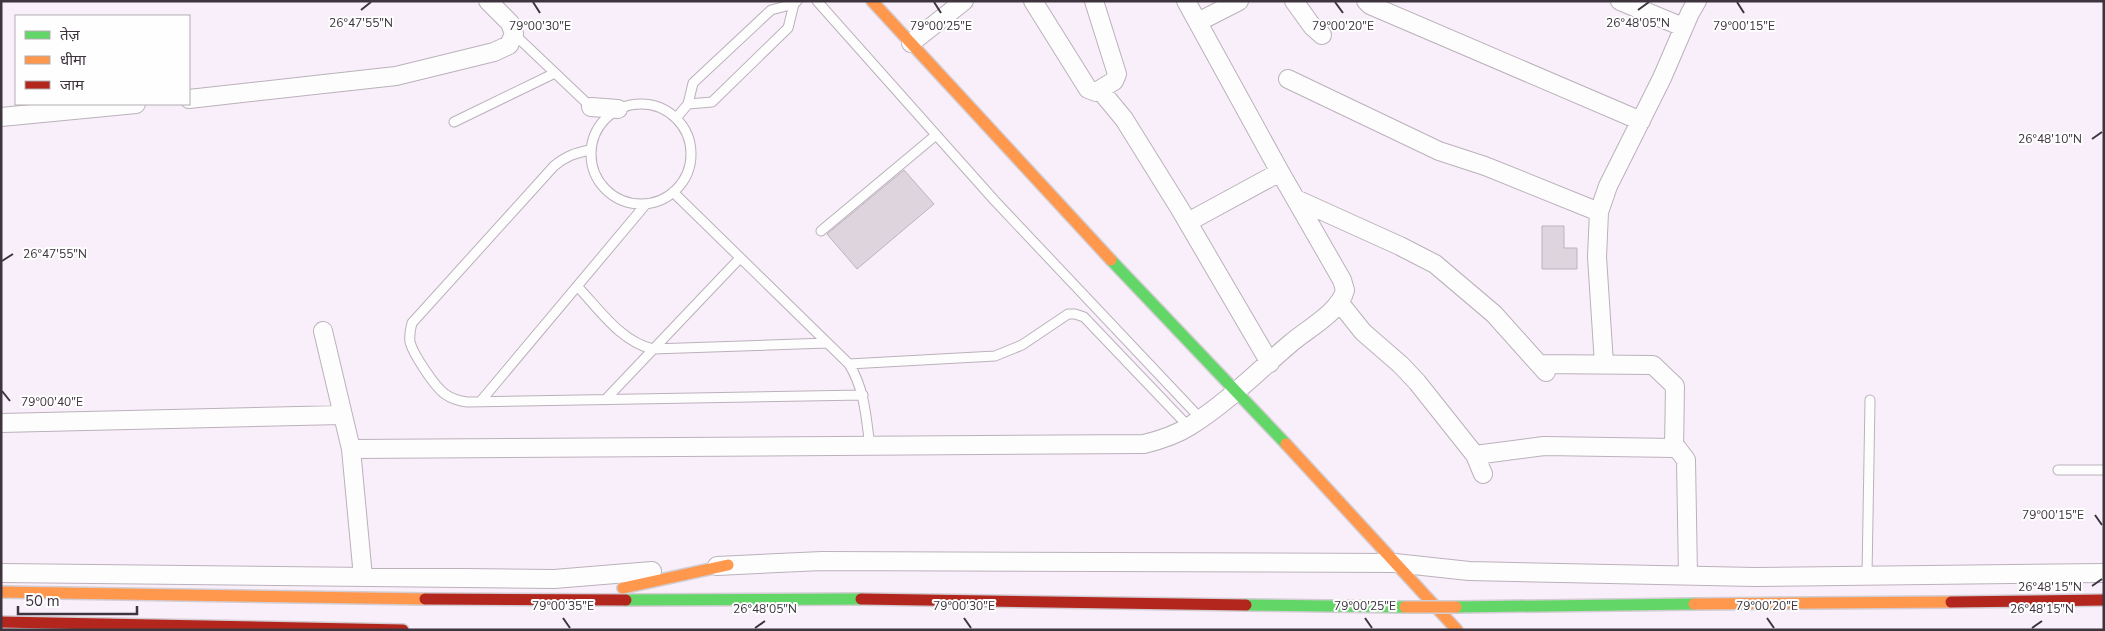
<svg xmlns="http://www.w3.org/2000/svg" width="2105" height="631" viewBox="0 0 2105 631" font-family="'Nunito Sans','Noto Sans Devanagari',sans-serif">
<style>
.building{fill:#ddd4de;stroke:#bcb3bc}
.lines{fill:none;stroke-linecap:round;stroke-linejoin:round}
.lane-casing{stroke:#bab1bb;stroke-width:11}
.street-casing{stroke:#bab1bb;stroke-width:20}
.fast-casing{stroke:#d2cdd3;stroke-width:14}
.slow-casing{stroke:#d2cdd3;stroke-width:14}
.jam-casing{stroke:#d2cdd3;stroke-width:14}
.lane{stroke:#fefdfe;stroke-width:9}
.street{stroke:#fefdfe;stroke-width:18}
.fast{stroke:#63d668;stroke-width:11}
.slow{stroke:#ff974d;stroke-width:11}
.jam{stroke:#b3261e;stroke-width:11}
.slow-bridge-casing{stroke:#d2cdd3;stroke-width:14;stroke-linecap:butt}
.slow-bridge{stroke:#ff974d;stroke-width:11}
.ticks{fill:none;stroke:#3d343e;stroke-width:2}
.ticks-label{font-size:12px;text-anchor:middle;fill:#3d343e;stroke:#fefefe;stroke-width:4;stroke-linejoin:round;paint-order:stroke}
</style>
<rect width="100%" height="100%" fill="#f9effa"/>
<path class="building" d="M904,170L934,204L857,269L827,234Z
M1542,226H1564V248H1577V269H1542Z"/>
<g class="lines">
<defs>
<path id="lane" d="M817,1L995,201L1201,419
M514,34L593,109
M688,104L712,102L788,28L794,4
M591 154a50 50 0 1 1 100 0a50 50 0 1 1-100 0Z
M677,117L688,104L693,83L771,10L794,4L797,1
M454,122L555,73
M590,150C575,153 566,156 554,166L412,323C410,330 409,335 410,342C413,354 435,387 445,394C452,399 459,401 467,402L863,395
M673,192L849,364C865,390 866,417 870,447
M821,231L936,135
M577,286C599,309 621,342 653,349L827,343
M849,364L995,356L1022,345L1068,314H1075L1084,317L1189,427
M605,400L740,258
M480,402L646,204
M2058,470H2104
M1867,576L1870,400"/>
<path id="street" d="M1033,1L1088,89L1096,92L1114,81L1117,74L1094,1
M1294,1L1312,26L1322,35
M1366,1L1370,5L1641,121
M1620,1L1683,27
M1198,22L1239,1
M911,43L964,1
M1288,79L1439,151L1485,166L1599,212
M1100,90L1124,119L1180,209L1270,363
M189,99L396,76L494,52L509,45L514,34L510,23L488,1
M591,107L618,109
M1,117L136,104
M1296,199L1400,246L1435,264L1494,314L1546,372
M1188,222L1280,172
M1339,302L1363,332L1401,365L1417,382L1475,455L1483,474
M323,331L351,449L363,577
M1604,364L1597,257L1599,212L1608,186L1662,78L1690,13L1697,1
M1,423L342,415
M1674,444L1686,460L1688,576
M351,449L1144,444C1160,440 1176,435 1190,426C1227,403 1258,371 1291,343C1307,329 1340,312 1345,290L1342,280L1280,172L1186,1
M1475,455L1544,446L1674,448L1675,386L1653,365L1539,364
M717,566L822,561L1395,563L1469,571L1755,577L2104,573
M1,573L554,579L652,571"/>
<path id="fast" d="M1111,260L1286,444
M626,600L861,599
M1246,605L1405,607
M1456,607L1694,604"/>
<path id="slow" d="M872,1L1111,260
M1286,444L1457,630
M623,588L728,565
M1,592L425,599
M1694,604L1951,602"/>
<path id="jam" d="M425,599L626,600
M861,599L1246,605
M1951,602L2104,600
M1,622L403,630"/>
</defs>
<use href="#lane" class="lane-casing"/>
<use href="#street" class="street-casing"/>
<use href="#fast" class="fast-casing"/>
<use href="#slow" class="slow-casing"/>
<use href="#jam" class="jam-casing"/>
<use href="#lane" class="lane"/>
<use href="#street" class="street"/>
<use href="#fast" class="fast"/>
<use href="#slow" class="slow"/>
<use href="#jam" class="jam"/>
<defs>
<path id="slow-bridge" d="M1405,607H1456"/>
</defs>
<use href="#slow-bridge" class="slow-bridge-casing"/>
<use href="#slow-bridge" class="slow-bridge"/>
</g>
<path class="ticks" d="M533,2L540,13M934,2L941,13M1335,2L1343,13M1737,2L1744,13M361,10L371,2M1638,10L1649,2M2092,139L2102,132M2,261L13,254M2,391L10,401M2095,515L2102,525M2092,586L2102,579M563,618L570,628M964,618L971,628M1365,618L1372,628M1767,618L1774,628M755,628L765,621M2032,628L2042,621"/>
<g class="ticks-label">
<text x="361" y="27">26°47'55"N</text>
<text x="1638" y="27">26°48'05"N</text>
<text x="540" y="30">79°00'30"E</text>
<text x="941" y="30">79°00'25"E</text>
<text x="1343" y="30">79°00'20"E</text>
<text x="1744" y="30">79°00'15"E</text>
<text x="2050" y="143">26°48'10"N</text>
<text x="55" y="258">26°47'55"N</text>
<text x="52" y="406">79°00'40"E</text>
<text x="2053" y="519">79°00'15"E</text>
<text x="2050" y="591">26°48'15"N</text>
<text x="563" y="610">79°00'35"E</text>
<text x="964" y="610">79°00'30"E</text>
<text x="1365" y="610">79°00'25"E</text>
<text x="1767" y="610">79°00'20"E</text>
<text x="765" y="613">26°48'05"N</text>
<text x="2042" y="613">26°48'15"N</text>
</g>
<rect width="2105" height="631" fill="none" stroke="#3d343e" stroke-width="5"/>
<rect x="15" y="15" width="175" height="90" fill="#fefefe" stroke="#b1adb1"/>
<rect x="25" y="31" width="25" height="8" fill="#63d668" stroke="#b1adb1"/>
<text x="60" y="40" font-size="15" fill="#3d343e">तेज़</text>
<rect x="25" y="56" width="25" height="8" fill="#ff974d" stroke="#b1adb1"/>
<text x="60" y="65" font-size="15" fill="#3d343e">धीमा</text>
<rect x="25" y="81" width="25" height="8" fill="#b3261e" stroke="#b1adb1"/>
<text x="60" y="90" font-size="15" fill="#3d343e">जाम</text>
<path d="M18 606v8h119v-8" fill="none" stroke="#3d343e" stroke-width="2.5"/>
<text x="25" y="606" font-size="15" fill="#3d343e" stroke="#fefefe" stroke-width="4" paint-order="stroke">50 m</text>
</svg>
